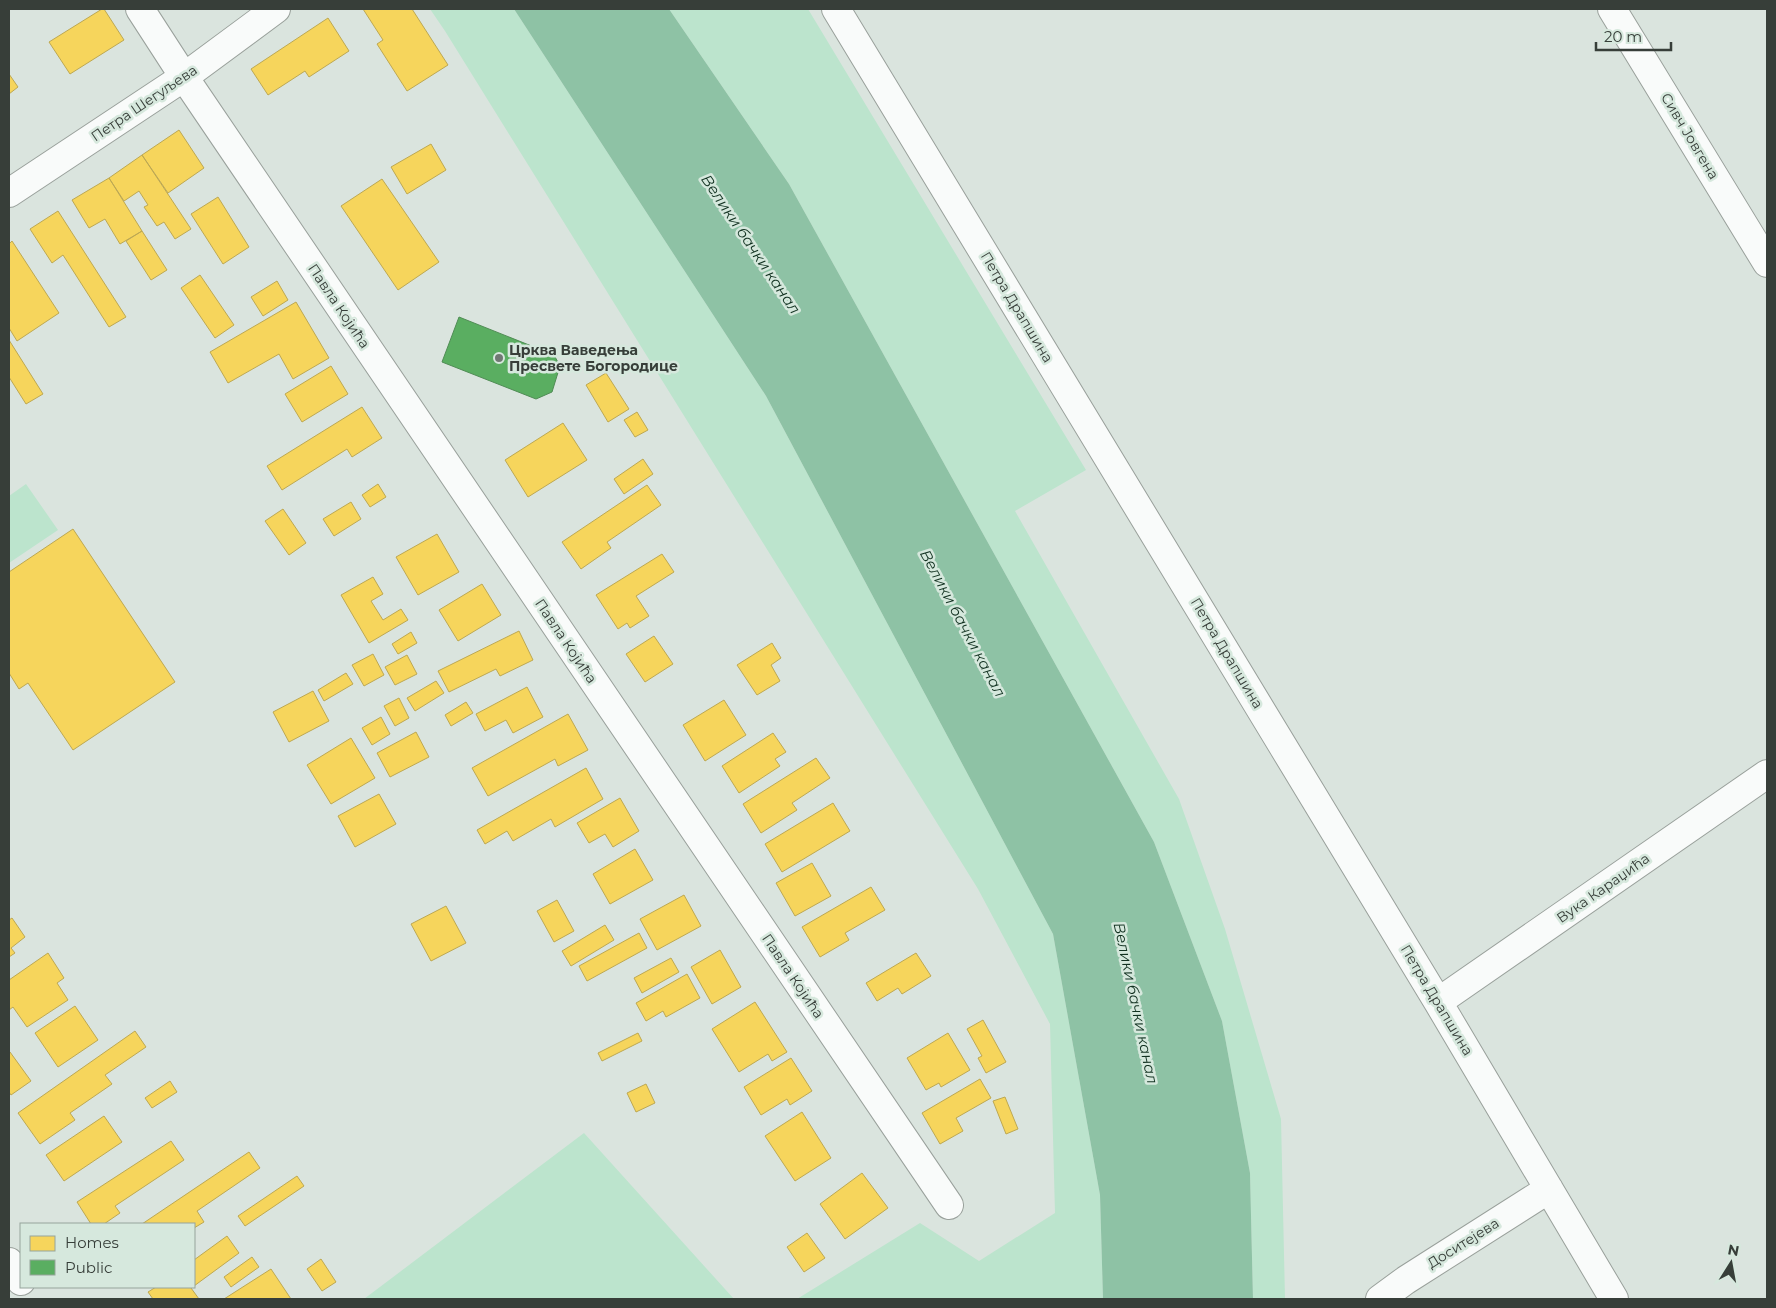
<svg xmlns="http://www.w3.org/2000/svg" width="1776" height="1308" viewBox="0 0 1776 1308" font-family="Montserrat,sans-serif">
<style>
.green{fill:#bce4cd}
.water{fill:#8ec2a5}
.homes{fill:#f6d55c;stroke:#bda852}
.public{fill:#5aae61;stroke:#508c55}
.lines{fill:none;stroke-linecap:round;stroke-linejoin:round}
.street-casing{stroke:#99a09b;stroke-width:30}
.street{stroke:#f9fbfa;stroke-width:28}
.poi-dot{fill:#707873;stroke:#d6e8dd;stroke-width:2}
.labels{text-anchor:middle;dominant-baseline:central;stroke-width:5;stroke-linejoin:round;paint-order:stroke}
.street-label{font-size:14px;fill:#373e39;stroke:#d6e8dd}
.poi-label{font-size:14px;font-weight:bold;fill:#373e39;stroke:#d6e8dd;text-anchor:start}
.water-label{font-size:15px;font-style:italic;fill:#123221;stroke:#d6e8dd}
</style>
<rect width="100%" height="100%" fill="#dae4de"/>
<path class="green" d="M430,9H514L766,396L1053,934L1100,1195L1103,1299H797L920,1223L979,1261L1055,1213L1050,1024L978,889L445,31Z
M669,9H808L1086,470L1015,511L1179,799L1225,929L1281,1119L1285,1299H1253L1250,1173L1222,1021L1154,842L789,184Z
M26,484L58,530L9,563V496Z
M584,1133L734,1299H364Z"/>
<path class="water" d="M514,9H669L789,184L1154,842L1222,1021L1250,1173L1253,1299H1103L1100,1195L1053,934L766,396Z"/>
<path class="homes" d="M102,9H104L124,40L70,74L49,42Z
M363,9H412L448,65L407,91L377,44L383,40Z
M328,18L349,51L309,77L305,71L268,95L251,69Z
M9,74L18,87L9,94Z
M179,130L204,168L168,193L142,155Z
M431,144L446,170L407,194L391,167Z
M142,155L191,229L175,239L164,222L157,226L144,207L148,205L139,191L124,201L109,178Z
M109,178L142,231L120,244L105,219L89,228L72,200Z
M382,179L439,262L398,290L341,206Z
M218,197L249,247L223,264L191,214Z
M58,211L126,317L109,327L63,255L52,263L30,229Z
M142,231L167,270L151,280L126,241Z
M12,241L59,313L17,341L9,328V244Z
M200,275L234,325L215,338L181,288Z
M277,281L288,300L263,316L251,297Z
M296,302L329,358L293,379L279,354L228,383L210,352Z
M9,340L43,394L26,404L9,377Z
M331,366L348,394L302,422L285,394Z
M606,373L629,409L608,422L586,385Z
M362,407L382,438L352,457L347,449L282,490L267,466Z
M637,412L648,430L635,437L624,420Z
M563,423L587,460L528,497L505,460Z
M643,459L653,474L624,494L614,479Z
M378,484L386,497L370,507L362,495Z
M647,485L661,505L607,542L611,548L581,569L562,542Z
M351,502L361,519L334,536L323,519Z
M283,509L306,543L289,555L265,521Z
M73,529L175,682L73,750L28,683L19,689L9,673V572Z
M437,534L459,572L418,595L396,557Z
M662,554L674,572L636,596L649,616L630,628L627,623L618,629L596,595Z
M373,577L383,594L371,601L383,620L401,609L408,620L369,643L341,595Z
M482,584L501,615L458,641L439,610Z
M519,631L533,660L500,676L496,669L449,692L438,671Z
M411,632L417,643L398,654L392,644Z
M654,636L673,664L645,682L626,654Z
M772,643L781,658L771,665L780,681L757,695L737,665Z
M373,654L384,675L364,686L352,665Z
M407,655L417,674L395,685L385,667Z
M346,673L353,684L324,701L318,690Z
M436,681L444,693L415,711L407,698Z
M527,687L543,717L513,733L506,720L485,731L476,714Z
M313,691L329,721L289,742L273,712Z
M399,698L409,718L395,726L384,706Z
M724,700L746,735L705,761L683,725Z
M466,702L473,713L451,726L445,715Z
M568,714L588,750L558,766L555,759L488,796L472,768Z
M381,717L390,734L372,745L362,728Z
M416,732L429,757L390,777L377,753Z
M773,733L786,752L775,759L780,766L739,793L722,766Z
M351,738L375,778L331,804L307,765Z
M816,758L830,778L792,803L797,810L761,833L743,804Z
M586,768L603,799L555,827L551,819L513,841L507,831L485,844L477,830Z
M379,794L396,824L355,847L338,816Z
M620,798L639,831L613,847L605,834L589,843L577,823Z
M833,803L850,831L782,872L765,844Z
M635,849L653,880L610,904L593,874Z
M812,863L831,896L795,916L776,883Z
M871,887L885,910L845,933L849,940L820,957L802,927Z
M684,895L701,926L657,950L640,919Z
M557,900L574,931L554,942L537,911Z
M446,906L466,943L431,961L411,924Z
M12,918L25,937L11,948L15,953L9,957V920Z
M605,925L614,940L571,966L562,951Z
M639,933L647,948L587,981L579,966Z
M720,950L741,987L712,1004L691,967Z
M48,953L64,978L57,983L68,1000L27,1027L13,1007L9,1010V980Z
M916,953L931,976L902,994L898,988L877,1001L866,983Z
M671,958L679,972L642,993L634,978Z
M687,974L700,998L666,1017L663,1011L646,1021L636,1003Z
M755,1002L787,1052L772,1061L768,1054L739,1072L712,1029Z
M75,1006L98,1040L58,1067L35,1033Z
M983,1020L1006,1062L986,1073L978,1058L982,1056L967,1029Z
M135,1031L146,1047L105,1075L112,1084L70,1113L75,1120L40,1144L18,1113Z
M638,1033L642,1041L602,1061L598,1053Z
M948,1033L970,1070L941,1087L939,1083L926,1090L907,1058Z
M10,1052L31,1081L11,1095L9,1092V1053Z
M791,1058L812,1091L790,1105L787,1099L761,1115L744,1087Z
M980,1079L991,1098L956,1118L963,1131L940,1144L922,1113Z
M170,1081L177,1092L152,1108L145,1098Z
M646,1084L655,1103L636,1112L627,1093Z
M1005,1097L1018,1129L1006,1134L993,1101Z
M802,1112L831,1158L795,1181L765,1136Z
M104,1116L122,1142L64,1181L46,1155Z
M171,1141L184,1160L115,1206L120,1213L104,1224H91L77,1202Z
M249,1152L260,1168L197,1211L204,1222L194,1228V1224H142Z
M862,1173L888,1208L845,1239L820,1204Z
M297,1176L304,1186L245,1226L238,1216Z
M807,1233L825,1258L804,1272L787,1247Z
M227,1236L239,1253L194,1286V1260Z
M252,1257L259,1267L231,1287L224,1277Z
M321,1259L336,1282L322,1291L307,1269Z
M271,1269L291,1299H224Z
M156,1287H192L191,1288L199,1299H153L148,1292Z"/>
<path class="public" d="M459,317L554,355L560,366L552,392L536,399L442,362Z"/>
<g class="lines">
<defs>
<path id="street" d="M140,9L184,77L949,1205
M836,9L1438,1002L1614,1299
M1612,9L1767,263
M9,193L184,77L276,9
M1438,1002L1767,774
M9,1262L21,1281
M1380,1299L1406,1280L1549,1189"/>
</defs>
<use href="#street" class="street-casing"/>
<use href="#street" class="street"/>
</g>
<circle class="poi-dot" cx="499" cy="358" r="5"/>
<g class="labels">
<g class="street-label">
<text transform="translate(144 103) rotate(-34)">Петра Шегуљева</text>
<text transform="translate(1690 136) rotate(59)">Сивч Јовгена</text>
<text transform="translate(339 306) rotate(56)">Павла Којића</text>
<text transform="translate(1017 307) rotate(59)">Петра Драпшина</text>
<text transform="translate(566 641) rotate(56)">Павла Којића</text>
<text transform="translate(1227 653) rotate(59)">Петра Драпшина</text>
<text transform="translate(1603 888) rotate(-35)">Вука Караџића</text>
<text transform="translate(793 976) rotate(56)">Павла Којића</text>
<text transform="translate(1437 1000) rotate(59)">Петра Драпшина</text>
<text transform="translate(1463 1243) rotate(-32)">Доситејева</text>
</g>
<g class="poi-label">
<text x="509" y="350">Црква Ваведења<tspan x="509" dy="16">Пресвете Богородице</tspan></text>
</g>
<g class="water-label">
<text transform="translate(751 244) rotate(56)">Велики бачки канал</text>
<text transform="translate(963 623) rotate(62)">Велики бачки канал</text>
<text transform="translate(1136 1003) rotate(78)">Велики бачки канал</text>
</g>
</g>
<rect width="1776" height="1308" fill="none" stroke="#373e39" stroke-width="20"/>
<rect x="20" y="1223" width="175" height="65" fill="#d6e8dd" stroke="#96a49b"/>
<rect x="30" y="1236" width="25" height="15" fill="#f6d55c" stroke="#96a49b"/>
<text x="65" y="1248" font-size="15" fill="#373e39">Homes</text>
<rect x="30" y="1260" width="25" height="15" fill="#5aae61" stroke="#96a49b"/>
<text x="65" y="1273" font-size="15" fill="#373e39">Public</text>
<g transform="translate(1731 1263) rotate(11)" stroke="#d6e8dd" stroke-width="4" paint-order="stroke">
<path d="M0-4L9 19L0 12L-9 19Z" fill="#373e39"/>
<text y="-8" font-size="14" font-weight="bold" text-anchor="middle" fill="#373e39">N</text>
</g>
<path d="M1596 42v8h75v-8" fill="none" stroke="#373e39" stroke-width="2.5"/>
<text x="1604" y="42" font-size="15" fill="#373e39" stroke="#d6e8dd" stroke-width="4" paint-order="stroke">20 m</text>
</svg>
